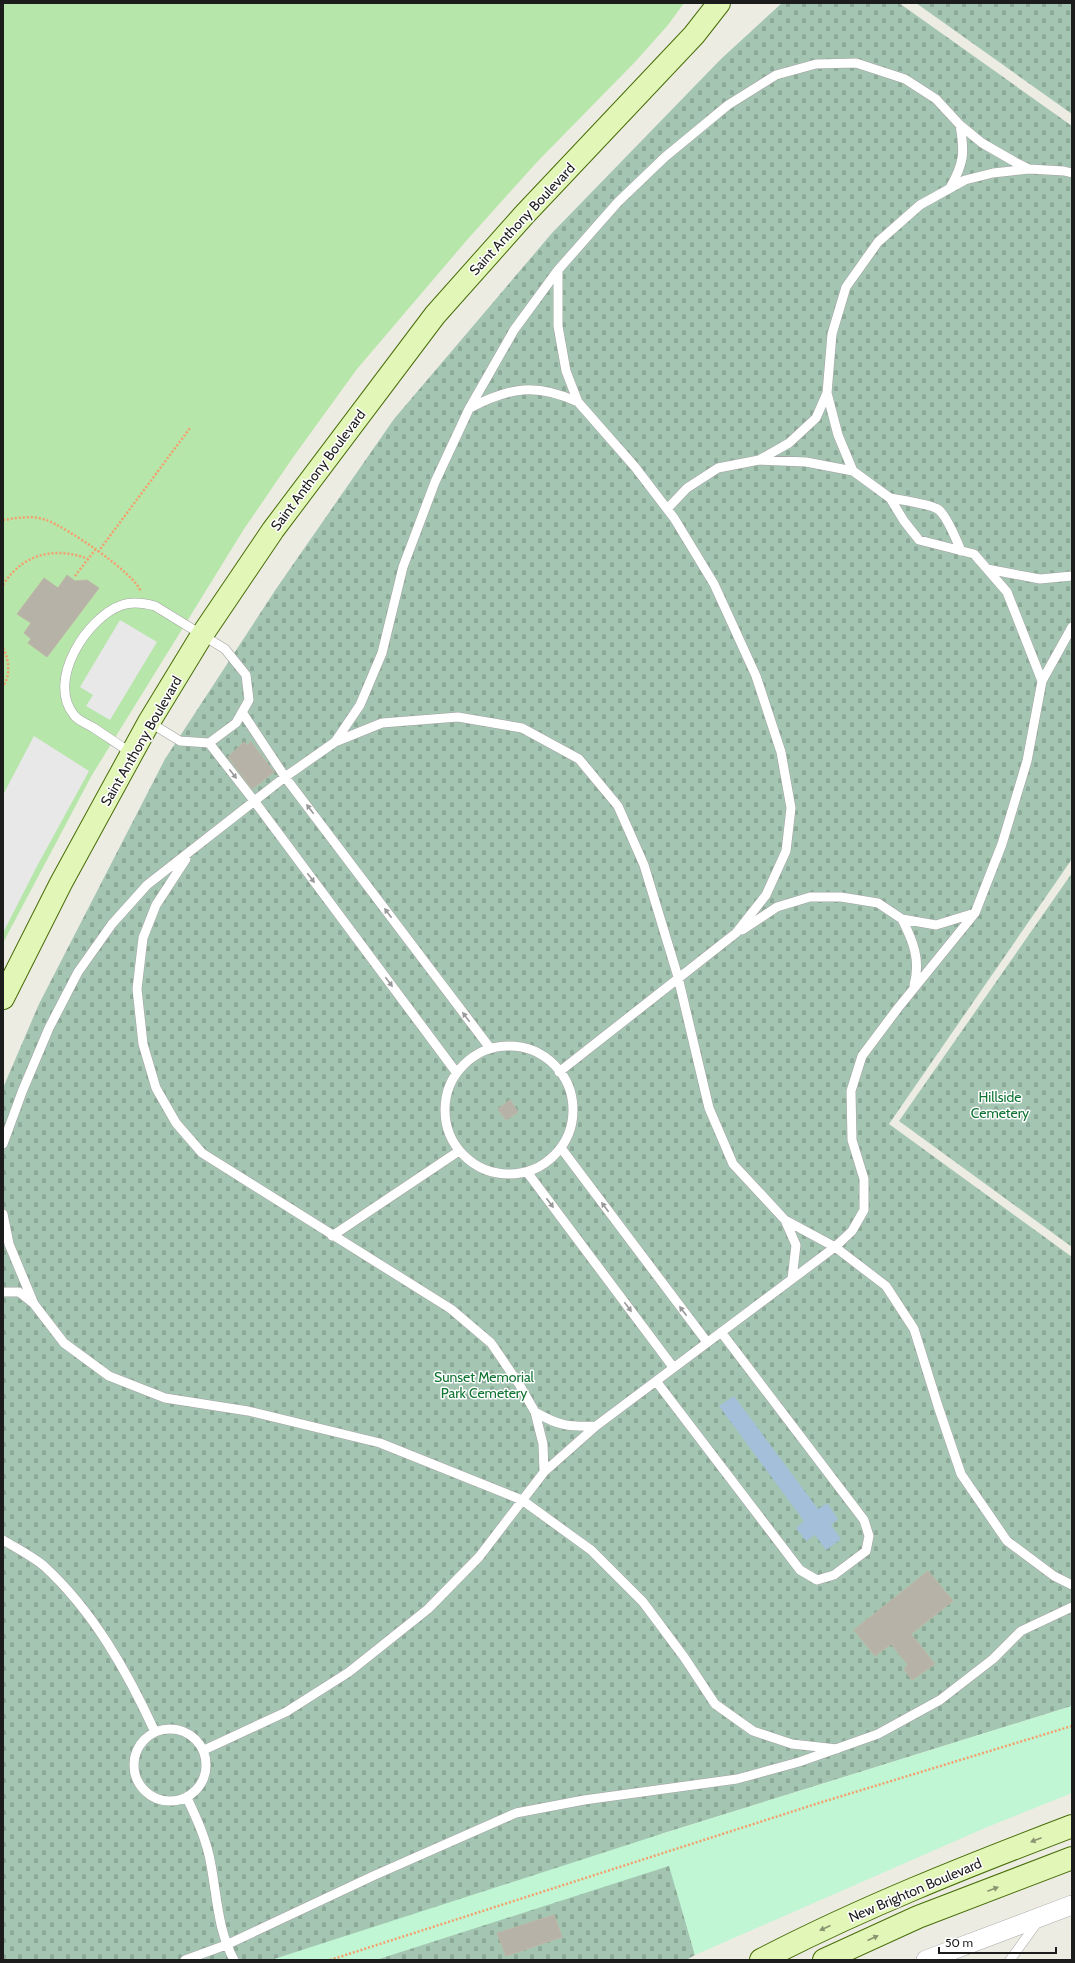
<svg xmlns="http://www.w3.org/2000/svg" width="1075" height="1963" viewBox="0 0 1075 1963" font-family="Cabin,sans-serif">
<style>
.grass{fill:#b7e6aa}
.cemetery{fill:url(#cemetery-stones)}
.park{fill:#c0f6d3}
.parking{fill:#e8e8e8}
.water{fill:#a4bfd9}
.building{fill:#b6b2a8;stroke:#beb7a5}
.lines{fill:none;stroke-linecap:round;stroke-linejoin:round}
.lane-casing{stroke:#a3a3a3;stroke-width:10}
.street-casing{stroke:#a3a3a3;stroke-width:20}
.secondary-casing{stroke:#476d09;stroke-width:24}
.path{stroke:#f39f6d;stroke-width:2.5;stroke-dasharray:2 2;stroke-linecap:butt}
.lane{stroke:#fff;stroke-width:9}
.street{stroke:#fff;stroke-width:19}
.secondary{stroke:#e2f6b7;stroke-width:22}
.oneway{fill:#999}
.oneway2{fill:#899471}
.labels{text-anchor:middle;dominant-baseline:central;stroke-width:3;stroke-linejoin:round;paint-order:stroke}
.street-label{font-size:14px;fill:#1c1c1c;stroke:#fff}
.park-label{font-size:14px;fill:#107433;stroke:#fff}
</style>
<defs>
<pattern id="cemetery-stones" width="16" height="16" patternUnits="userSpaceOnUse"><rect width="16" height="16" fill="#a4c5b2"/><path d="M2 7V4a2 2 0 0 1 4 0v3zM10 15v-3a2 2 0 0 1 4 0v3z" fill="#8da998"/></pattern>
</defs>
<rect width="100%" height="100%" fill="#edece2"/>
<path class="grass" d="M3,3H684L668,25L635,62L537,162L467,240L357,369L294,456L244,529L92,775L3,943Z"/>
<path class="cemetery" d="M782,3H899L1072,126V859L889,1124L1072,1257V1706L661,1834L695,1955L686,1960H3V1088L39,1004L165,759L276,589L394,419L552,233L721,59Z
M916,3H1072V114Z
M1072,873V1247L899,1121Z"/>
<path class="park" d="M1072,1706V1793L985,1828L695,1955L669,1866L376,1960H271L661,1834Z"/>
<path class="parking" d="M120,620L157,642L110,720L86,706L93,695L80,687Z
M34,736L89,771L36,868L3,933V795Z"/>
<path class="water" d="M734,1396L818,1509L827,1503L838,1519L831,1525L841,1539L826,1550L815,1535L806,1541L796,1528L804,1521L719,1406Z"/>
<path class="building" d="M67,575L75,581L87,580L99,588L47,657L28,643L31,639L24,633L31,623L17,614L44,578L58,588Z
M244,742L247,745L251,742L274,772L252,789L228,757Z
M510,1100L518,1112L506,1120L498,1109Z
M928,1571L953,1601L911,1634L935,1664L912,1680L904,1669L908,1665L891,1644L875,1656L854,1630Z
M554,1915L562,1937L506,1956L497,1933Z"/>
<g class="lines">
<defs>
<path id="lane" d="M950,188C964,163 965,153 960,125
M558,270V326L566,371L578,402L635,467L674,518L714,584L756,676L781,752L791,808L786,851L766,895L736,933L559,1072
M470,408C510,387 536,383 578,402
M759,460L789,443L816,418L827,393
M853,471L838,435L827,393L832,334L846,287L878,242L920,205L965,180L993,173L1029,169
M890,498C900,500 932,504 939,510C947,517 957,541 961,551
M667,509L687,488L718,468L759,460L806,462L853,471L890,498L904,521L919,540L974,554L1007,592L1042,681
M987,569L1040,579L1072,576
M242,712L285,777L490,1048
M335,742L360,705L382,653L403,567L435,482L469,409L514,330L558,270L618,202L665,157L728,105L776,75L816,64L856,63L905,79L936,99L960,125L982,143L1015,162L1029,169L1064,171L1072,173
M209,743L255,802L456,1072
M132,754C120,745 107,737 94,728C88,724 78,721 74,715C46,681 87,617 122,605C133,601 144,603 155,606L225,649L246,675L249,700L236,723L209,743L180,741L149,722
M186,859L156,905L143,938L137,989L143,1044L156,1088L176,1123L202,1153L451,1309L491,1343L519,1384L535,1412L543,1444L544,1472L479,1557L428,1609L349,1672L286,1712L204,1750
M902,919C913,941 921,960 914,985
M742,930L777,907L810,897H841L878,903L902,919L936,925L975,913
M445 1110a64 64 0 1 1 128 0a64 64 0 1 1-128 0Z
M3,1144L22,1092L49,1028L78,972L112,924L147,885L285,777L335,742L382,723L458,717L522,728L579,759L618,806L644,865L678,977L709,1108L733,1164L785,1220L835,1247L886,1286L914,1329L938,1406L961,1474L1007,1541L1054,1576L1072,1585
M561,1148L707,1342
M527,1172L673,1367
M3,1214L9,1244L34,1304L64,1343L109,1376L165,1398L248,1411L380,1443L522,1500L591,1550L643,1602L684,1657L715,1704L753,1731L792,1744L837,1749
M785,1220L796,1245L792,1279
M332,1236L459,1151
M3,1292H19L33,1303
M656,1381L800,1570L817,1580L834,1575L866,1551L869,1536L864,1520L721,1332
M535,1412C559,1426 569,1427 596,1426
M544,1472L596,1426L835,1247L852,1231L864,1210V1179L852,1140L851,1091L862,1056L898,1008L975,913L1002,844L1027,761L1042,681L1072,627
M3,1540C16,1548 32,1556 44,1566C93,1611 127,1671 155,1732
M134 1765a36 36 0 1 1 72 0a36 36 0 1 1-72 0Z
M187,1798C197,1819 207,1841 211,1865C217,1897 218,1931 234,1960
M185,1960L226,1945L373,1876L516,1813L584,1800L737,1779L799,1762L878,1734L940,1700L993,1659L1021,1631L1072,1607
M1010,1960L1039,1920"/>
<path id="street" d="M926,1960L1072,1905"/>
<path id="secondary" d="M3,998L61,883L149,722L202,635L273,530L435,315L524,215L694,35L719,3
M761,1960C861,1908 967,1866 1072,1826
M824,1960L918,1917L1072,1858"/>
</defs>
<use href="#lane" class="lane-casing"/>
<use href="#street" class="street-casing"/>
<use href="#secondary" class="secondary-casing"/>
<path class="path" d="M3,520C17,518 33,515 46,520C66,527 135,573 141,592
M98,552L190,428
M75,576L95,550
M3,585C22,554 55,546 88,559
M3,648C9,660 11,675 3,686
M330,1960L819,1803L1072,1726"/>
<use href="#lane" class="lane"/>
<use href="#street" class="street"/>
<use href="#secondary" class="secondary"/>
</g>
<defs><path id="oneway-solid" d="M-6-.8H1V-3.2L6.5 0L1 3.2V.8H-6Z"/></defs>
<g class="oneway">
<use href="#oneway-solid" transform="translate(233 774) rotate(52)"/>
<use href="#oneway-solid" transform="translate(310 809) rotate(-127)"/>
<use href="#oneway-solid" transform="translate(311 878) rotate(53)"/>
<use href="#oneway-solid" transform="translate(388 913) rotate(-127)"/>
<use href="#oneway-solid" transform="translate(389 982) rotate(53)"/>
<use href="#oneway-solid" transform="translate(466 1017) rotate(-127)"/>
<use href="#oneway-solid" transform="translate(550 1203) rotate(53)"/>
<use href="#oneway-solid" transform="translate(605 1207) rotate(-127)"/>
<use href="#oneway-solid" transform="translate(628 1307) rotate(53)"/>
<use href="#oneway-solid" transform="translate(683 1311) rotate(-127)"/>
</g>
<g class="oneway2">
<use href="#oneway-solid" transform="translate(1036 1840) rotate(159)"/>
<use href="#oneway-solid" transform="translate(993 1889) rotate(-21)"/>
<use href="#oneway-solid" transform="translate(825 1928) rotate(156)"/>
<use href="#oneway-solid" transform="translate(873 1938) rotate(-25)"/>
</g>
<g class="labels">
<g class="street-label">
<text transform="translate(522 219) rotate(-47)">Saint Anthony Boulevard</text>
<text transform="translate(318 470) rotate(-53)">Saint Anthony Boulevard</text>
<text transform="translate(141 741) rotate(-60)">Saint Anthony Boulevard</text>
<text transform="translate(915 1890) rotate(-23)">New Brighton Boulevard</text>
</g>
<g class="park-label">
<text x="1000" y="1097">Hillside<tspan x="1000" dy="16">Cemetery</tspan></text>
<text x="484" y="1377">Sunset Memorial<tspan x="484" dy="16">Park Cemetery</tspan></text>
</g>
</g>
<rect width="1075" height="1963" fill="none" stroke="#1c1c1c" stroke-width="8"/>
<path d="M939 1947v6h117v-6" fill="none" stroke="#1c1c1c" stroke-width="2"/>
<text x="945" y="1947" font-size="12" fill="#1c1c1c" stroke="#ffffff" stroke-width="3" paint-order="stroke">50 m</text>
</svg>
